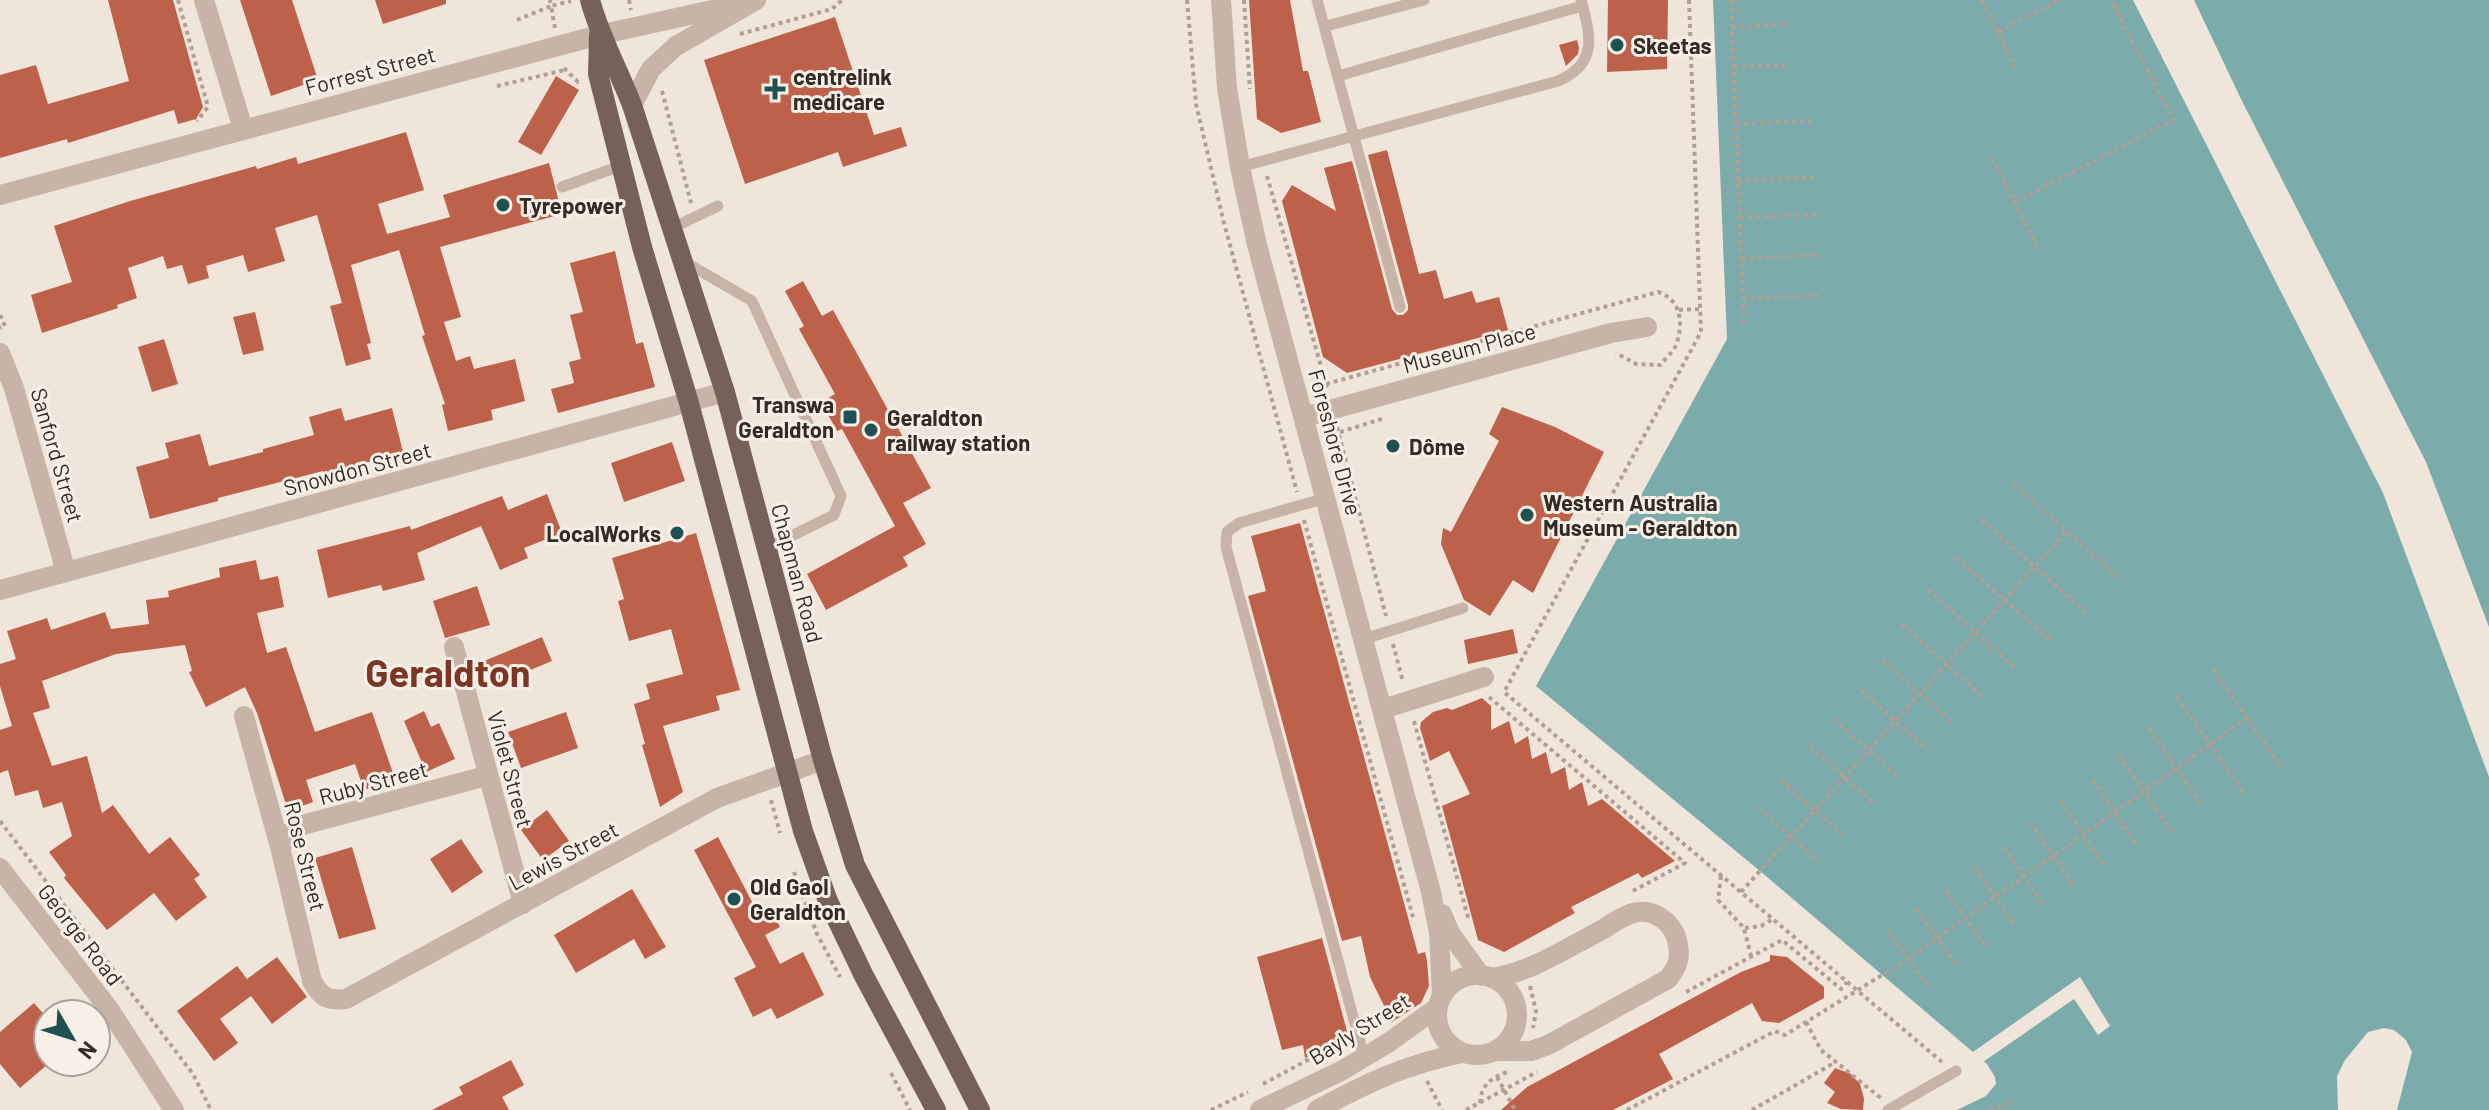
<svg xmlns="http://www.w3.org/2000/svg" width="2489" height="1110" viewBox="0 0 2489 1110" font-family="Barlow,sans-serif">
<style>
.water{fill:#7babaa}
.pier{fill:#f0e5da}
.building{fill:#be614a}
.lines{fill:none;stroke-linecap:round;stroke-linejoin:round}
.path{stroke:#b29e92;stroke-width:4;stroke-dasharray:4 4;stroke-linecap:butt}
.service{stroke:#c7b4a7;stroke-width:11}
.minor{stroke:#c7b4a7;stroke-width:20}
.tertiary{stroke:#c7b4a7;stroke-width:20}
.primary{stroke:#756159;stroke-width:20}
.poi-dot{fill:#205152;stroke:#f8efe6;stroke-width:3}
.labels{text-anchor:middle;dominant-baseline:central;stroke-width:6;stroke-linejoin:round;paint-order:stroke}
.poi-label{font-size:22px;font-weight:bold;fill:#342b27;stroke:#f8efe6;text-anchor:start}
.street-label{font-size:22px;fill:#342b27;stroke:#f8efe6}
.town-label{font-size:38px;font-weight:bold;fill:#7d3626;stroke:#f8efe6}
</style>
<rect width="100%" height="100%" fill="#f0e5da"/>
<path class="water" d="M1713,0H2133L2383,493L2489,777V1110H2397L2412,1052L2406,1040L2394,1030L2384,1028L2368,1032L2345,1060L2337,1076L2338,1110H1957L1986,1096L1996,1084L1995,1077L1987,1064L1766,876L1536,686L1727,339Z
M2194,0H2489V627L2426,462L2241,99Z"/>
<path class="pier" d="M2080,977L2110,1026L2098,1035L2074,999L1980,1064L1970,1054Z"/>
<path class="building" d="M108,0H173L203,107L196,119L178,124L174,110L68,143L67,139L0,158V75L36,65L48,104L129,81Z
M240,0H292L318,80L271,96Z
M375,0H446V4L383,24Z
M1249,0H1290L1303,71H1308L1321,122L1281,133L1257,119Z
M1608,0H1668L1667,69L1607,72Z
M835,17L874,135L901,127L907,146L843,167L838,152L745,184L704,60Z
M1577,40L1579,48L1578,54L1566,66L1559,45Z
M556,76L579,90L541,155L518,142Z
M406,132L424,190L378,204L387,234L450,217L443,195L549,163L562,214L440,247L461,317L444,322L456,361L470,356L474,369L515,359L525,401L491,410L493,420L448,431L442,405L445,404L422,336L425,335L399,250L351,265L371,343L367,344L371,359L346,366L330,306L342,303L317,215L275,228L285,261L248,272L243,255L206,266L209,278L188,284L182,265L167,269L163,256L128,268L137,298L117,305L118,308L42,333L31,295L72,282L54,226L130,201L256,166L257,169L296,157L298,164Z
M1387,150L1419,274L1436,270L1444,299L1472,291L1476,303L1499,297L1508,330L1347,373L1323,357L1282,201L1292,185L1336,211L1324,168L1352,161L1392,309L1397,315H1403L1408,310V305L1368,155Z
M615,251L636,344L643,342L655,387L558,413L551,389L574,383L569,362L581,359L570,315L583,312L570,263Z
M803,281L822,316L833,310L931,488L903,503L926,544L903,557L908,566L826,610L807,574L895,526L842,429L837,431L821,402L835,394L799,329L804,326L785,291Z
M255,312L264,350L243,355L233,317Z
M164,339L178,384L152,392L138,347Z
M1502,407L1555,427L1604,452L1533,593L1513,580L1490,616L1464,600L1441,544L1443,528L1451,532L1499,441L1489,434Z
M341,408L345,421L392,408L403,452L324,475L323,471L218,498V501L150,519L136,467L169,458L165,443L200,434L209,466L263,452V449L314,435L309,417Z
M672,442L685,481L624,502L611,463Z
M547,494L562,533L524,548L528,558L500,570L481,526L417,553L425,580L383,591L381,585L328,598L317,550L410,526L411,530L502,496L508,510Z
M1300,523L1418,954L1425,952L1427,961L1429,986L1421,1003L1392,1022L1370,977L1361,936L1342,941L1248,596L1266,591L1251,536Z
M696,533L740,690L716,696L720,710L663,726L683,792L660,807L642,745L645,744L634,704L650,699L646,684L683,674L671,629L629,641L618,601L624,599L612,558Z
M256,560L260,580L278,576L284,607L257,613L267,653L286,647L315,732L372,712L395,779L364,790L355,764L306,780L313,802L288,811L257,713L245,687L206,707L189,672L192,671L185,645L116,654L42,681L50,708L33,713L52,766L87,756L102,813L113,805L149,854L170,837L200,875L194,879L207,897L176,921L154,893L107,930L64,878L66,875L49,852L72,836L62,802L43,808L38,790L15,796L8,770L0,773V730L12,726L0,686V664L16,659L7,631L47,618L51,630L105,612L111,629L149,624L146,600L169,597L168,591L220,577L219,568Z
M477,586L490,625L445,638L433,601Z
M1513,629L1518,653L1468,664L1464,640Z
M542,637L552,661L494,685L484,661Z
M1482,698L1491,706V730L1509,721L1515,744L1528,736L1532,759L1546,752L1551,774L1565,767L1569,790L1582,782L1588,806L1602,799L1675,861L1642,878L1638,873L1571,907L1575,913L1504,952L1478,940L1442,806L1470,794L1449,751L1430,761L1420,728L1421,722L1433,712L1447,708L1452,710Z
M424,711L431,727L439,723L455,759L426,772L404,721Z
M566,712L578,748L521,768L508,732Z
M547,810L569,841L543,860L521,830Z
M718,837L760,917L772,911L780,927L765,935L780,964L803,952L824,995L777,1019L771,1008L753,1017L734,978L756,967L694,850Z
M461,839L483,872L452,893L430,859Z
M352,847L376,929L339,939L315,858Z
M632,889L666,947L645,959L634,939L576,973L554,935Z
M1322,938L1348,1035L1305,1058L1303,1045L1282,1050L1257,957Z
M1770,955L1787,957L1824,987V998L1779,1023L1762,1021L1752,1003L1659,1054L1673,1079L1613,1110H1501L1527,1087L1741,972L1770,961Z
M277,957L307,997L272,1024L251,996L220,1019L238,1043L214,1061L177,1011L237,966L247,979Z
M34,1003L48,1019V1064L20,1088L0,1064V1032Z
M511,1060L524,1085L502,1097L509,1110H432L463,1094L459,1087Z
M1835,1068L1851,1074L1860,1084L1864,1099L1863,1110L1841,1109L1827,1103L1835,1092L1824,1083Z"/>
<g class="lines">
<path class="path" d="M178,0L208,107L197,121
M629,0L631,10
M1187,0L1196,104L1224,223L1297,492
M1244,0L1250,89
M1689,0L1701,332L1504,692L1942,1062
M1731,0L1744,326
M1982,0L2015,68
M517,20L551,6L550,0
M555,28L551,6L571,1
M1732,28L1784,24
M1998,32L2059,0
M740,34L832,9L842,0
M1734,67L1786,65
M564,68L578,82L581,80
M497,86L565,70
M662,91L691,203
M1736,124L1813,121
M1992,158L2037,247
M1267,176L1328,391
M1738,181L1816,177
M2015,202L2173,120L2111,0
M1740,217L1817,215
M1741,259L1817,255
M1743,299L1819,295
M1679,310L1700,309
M0,315L5,326L0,328
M1326,384L1658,292C1681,299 1684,324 1676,345C1673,352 1665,359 1660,365L1636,364L1616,353
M1337,427L1386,616
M1340,432L1385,418
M2014,484L2118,577
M1304,520L1413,917
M1982,520L2086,613
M1956,558L2052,641
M1928,590L2015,668
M1902,624L1983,697
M1393,644L1403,682
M1883,660L1953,723
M2213,669L2282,768
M1861,690L1927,749
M1489,697L1685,863L1631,892
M2177,697L2246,796
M1834,719L1900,778
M1414,721L1469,921
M2149,728L2203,807
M1810,746L1875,804
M2119,756L2174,834
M1781,780L1842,835
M2093,780L2137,846
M771,800L780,833
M2061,801L2106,868
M1758,807L1819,862
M0,821L193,1074L211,1110
M2030,822L2075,888
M2004,847L2043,904
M1975,868L2015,926
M794,872L817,934L840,977
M1721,876L1718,900L1744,928L1751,956
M1946,890L1986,947
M1741,892L2066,532
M1916,909L1959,968
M1745,928L1761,926L1773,919
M1888,931L1929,987
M1530,986L1536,1011L1533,1028
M1686,992L1782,940L1841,989L1847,982
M1806,1022L1821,1050L1882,1099
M891,1073L910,1110
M1497,1077L1515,1110
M1427,1081L1442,1110
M1263,1084L1343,1041
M1480,1103C1481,1085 1491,1078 1507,1072
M1211,1110L1248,1092
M1466,1110L1537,1072
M1627,1110L1775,1031L1785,1035L1908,959L2247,718
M1752,1110L1836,1062
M1990,1110L2014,1101"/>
<path class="service" d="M1317,0L1400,307
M1326,26L1424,0
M1338,76L1582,6
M1240,167L1558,81C1598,64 1591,36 1581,0
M562,187L623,165
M672,228L718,206
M685,262L752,301L841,496L834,515L767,548
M1326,498L1239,523L1227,532L1226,547L1364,1057
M1364,639L1463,608
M1888,1110L1956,1071"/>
<path class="minor" d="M204,0L243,129
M0,195L599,35
M0,353L14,388L66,572
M1304,417L1611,333L1647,327
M0,590L725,392
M454,647L523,904
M1383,709L1484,677
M244,716L280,847L312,981C321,997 327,1001 346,999L717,798L823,760
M280,847L295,827L486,776
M1492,978C1531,972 1565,949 1600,931C1610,925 1622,916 1633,913C1655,907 1675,924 1678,945C1681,960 1677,967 1668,979L1548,1045L1531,1051H1496"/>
<path class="tertiary" d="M1221,0L1227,88L1240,167L1257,245L1431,892L1439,933L1442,996
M599,35L735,5
M632,105L651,69L676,46L756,0
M0,868L109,1009L174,1110
M1442,914L1450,933L1481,976
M1437 1015a40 40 0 1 1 80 0a40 40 0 1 1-80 0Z
M1260,1110L1341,1071L1388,1043L1438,1007
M1317,1110C1369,1082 1404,1065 1462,1053"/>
<path class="primary" d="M590,0C600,37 618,69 632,105L725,392L823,760L855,865L980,1110
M599,35L598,74L642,247L689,403L803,831L828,901L864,976L936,1110"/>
</g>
<g class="poi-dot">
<circle cx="1617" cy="45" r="8"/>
<path d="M771 77h8v8h8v8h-8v8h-8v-8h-8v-8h8z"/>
<circle cx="503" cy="205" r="8"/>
<rect x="842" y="409" width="16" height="16" rx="4"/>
<circle cx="871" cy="430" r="8"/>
<circle cx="1393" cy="446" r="8"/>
<circle cx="1527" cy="515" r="8"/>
<circle cx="677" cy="533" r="8"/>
<circle cx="734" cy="899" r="8"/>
</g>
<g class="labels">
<g class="poi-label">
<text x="1633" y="45">Skeetas</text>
<text x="793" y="76">centrelink<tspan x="793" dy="25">medicare</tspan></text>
<text x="519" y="205">Tyrepower</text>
<text x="834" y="404" text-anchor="end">Transwa<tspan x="834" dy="25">Geraldton</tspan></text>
<text x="887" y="417">Geraldton<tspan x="887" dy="25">railway station</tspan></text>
<text x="1409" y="446">Dôme</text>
<text x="1543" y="502">Western Australia<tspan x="1543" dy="25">Museum - Geraldton</tspan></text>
<text x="661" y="533" text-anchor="end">LocalWorks</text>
<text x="750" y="886">Old Gaol<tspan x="750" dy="25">Geraldton</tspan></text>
</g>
<g class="street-label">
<text transform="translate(370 70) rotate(-15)">Forrest Street</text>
<text transform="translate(1469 347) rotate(-15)">Museum Place</text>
<text transform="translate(1336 442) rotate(75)">Foreshore Drive</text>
<text transform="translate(58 455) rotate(74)">Sanford Street</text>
<text transform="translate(357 468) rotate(-15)">Snowdon Street</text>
<text transform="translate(798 573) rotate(75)">Chapman Road</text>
<text transform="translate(511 769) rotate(75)">Violet Street</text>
<text transform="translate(373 782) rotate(-15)">Ruby Street</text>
<text transform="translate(563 855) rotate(-28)">Lewis Street</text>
<text transform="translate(306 856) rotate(76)">Rose Street</text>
<text transform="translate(81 934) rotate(52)">George Road</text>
<text transform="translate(1359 1028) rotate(-32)">Bayly Street</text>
</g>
<g class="town-label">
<text x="448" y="672">Geraldton</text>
</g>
</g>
<g transform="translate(72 1038) rotate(129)"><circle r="38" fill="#f8efe6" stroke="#aaa19a" stroke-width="2"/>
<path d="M0-6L14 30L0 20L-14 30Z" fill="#205152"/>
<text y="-12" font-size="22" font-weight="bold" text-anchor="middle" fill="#342b27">N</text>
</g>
</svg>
